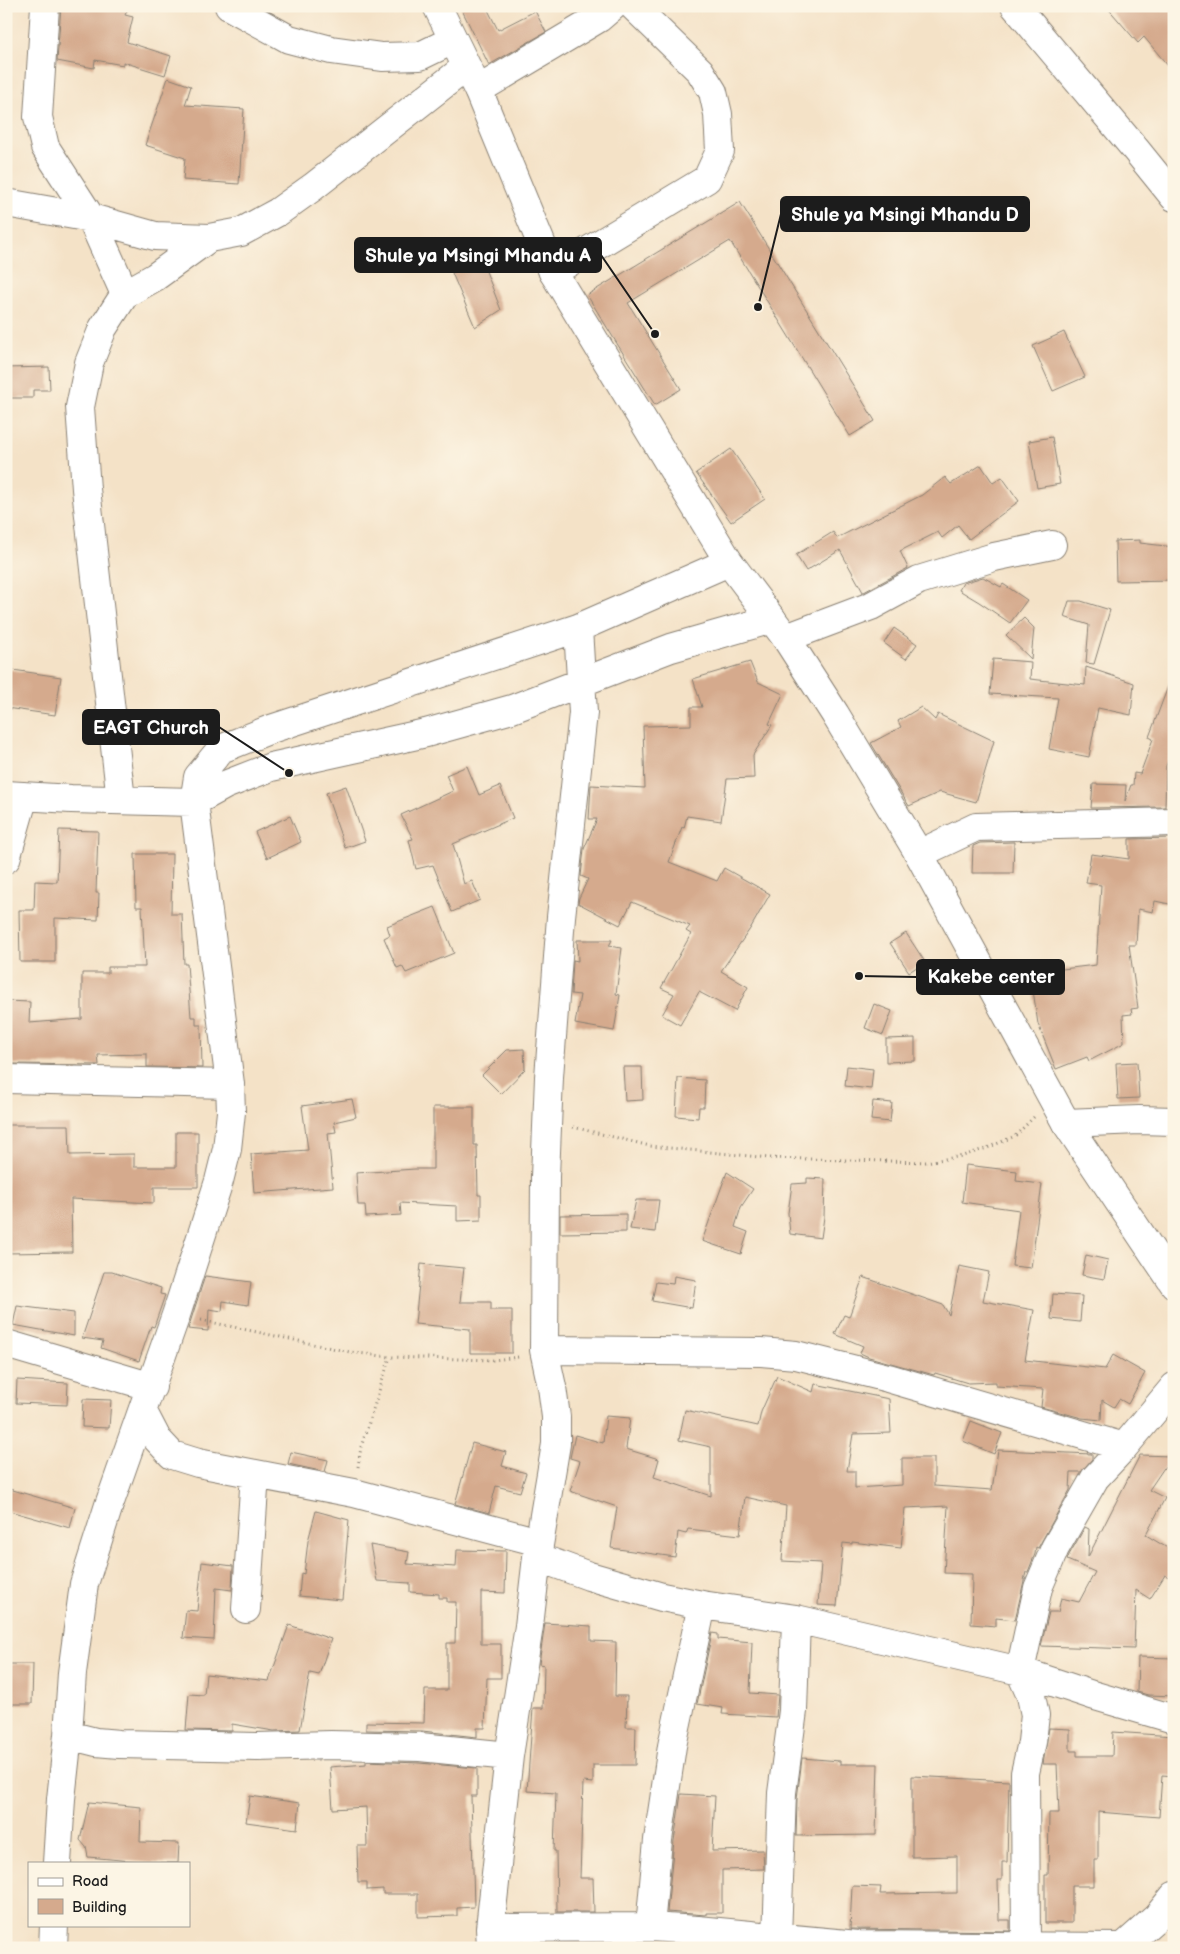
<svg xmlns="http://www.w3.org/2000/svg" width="1180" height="1954" viewBox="0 0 1180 1954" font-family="'Balsamiq Sans',sans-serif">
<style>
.building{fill:#d5aa8d}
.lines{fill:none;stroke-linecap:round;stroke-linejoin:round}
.minor-casing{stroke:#887f72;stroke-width:30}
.tertiary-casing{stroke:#887f72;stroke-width:30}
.path{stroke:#887f72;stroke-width:3;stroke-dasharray:1 4;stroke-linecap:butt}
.minor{stroke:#fff;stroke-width:28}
.tertiary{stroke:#fff;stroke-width:28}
.leader{fill:none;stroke:#1c1c1c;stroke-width:2}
.callout-dot{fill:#1c1c1c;stroke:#fcf5e5;stroke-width:2}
.callout{fill:#1c1c1c;stroke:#1c1c1c;stroke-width:2}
.callout-label{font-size:19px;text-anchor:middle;font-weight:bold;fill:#fff}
</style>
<rect width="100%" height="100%" fill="#fcf5e5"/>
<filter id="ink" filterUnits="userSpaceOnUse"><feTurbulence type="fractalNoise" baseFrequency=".02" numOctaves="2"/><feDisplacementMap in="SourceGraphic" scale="10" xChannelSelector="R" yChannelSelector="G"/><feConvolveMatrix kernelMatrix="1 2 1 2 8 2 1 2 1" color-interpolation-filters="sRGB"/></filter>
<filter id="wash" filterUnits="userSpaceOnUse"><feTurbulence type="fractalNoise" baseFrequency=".0096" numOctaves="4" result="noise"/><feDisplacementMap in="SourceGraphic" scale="20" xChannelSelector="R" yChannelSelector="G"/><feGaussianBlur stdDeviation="1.12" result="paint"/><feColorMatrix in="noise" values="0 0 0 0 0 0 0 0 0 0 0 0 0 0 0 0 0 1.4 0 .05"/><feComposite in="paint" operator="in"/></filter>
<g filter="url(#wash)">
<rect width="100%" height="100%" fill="#f4e2c7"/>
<g id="blocks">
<path class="building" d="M61,6H129L125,15L133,17L127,42L171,56L165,75L123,62V65L95,60L94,68L57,61Z
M460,6H486L498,30L535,11L546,32L489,65Z
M1106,6H1174V73L1144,37L1138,43Z
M168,78L191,86L185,105L244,109L239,184L183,180L185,158L145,145Z
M740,202L875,421L850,436L730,241L628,303L681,389L655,405L587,295Z
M482,261L501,310L475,327L452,273Z
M1064,332L1085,377L1053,391L1033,346Z
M49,367L50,390H33V398H8L6,368Z
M1052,437L1060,484L1037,488L1029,441Z
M731,449L765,499L731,522L696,473Z
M981,465L993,483L1002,477L1019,501L969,539L958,525L942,538L938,532L900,551L908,568L864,592H863L840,550L806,571L796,555L833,532L837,538L922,495L945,477L951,484Z
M1140,540V543L1174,547V580L1116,581L1115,541Z
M983,577L1001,587L1003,584L1027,600L1010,623L979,602L959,590L963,583Z
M1069,601H1081L1110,610L1094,664L1086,663L1089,625L1064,617Z
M1024,618L1034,628L1031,659L1006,635Z
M894,628L917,644L906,659L884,643Z
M993,659L1031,662L1030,679L1085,685L1086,667L1134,683L1131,715L1098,708L1089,757L1049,749L1058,698L990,694Z
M750,662L758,682L783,694L769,724L772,725L753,755L754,778L727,779L721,821L687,816L684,828L682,827L669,862L717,881L724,868L770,894L750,929L721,971L748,987L735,1011L699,992L680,1025L662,1015L674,994L661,988L691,934L686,931L690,926L632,902L620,925L578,903L579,898L588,879L581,876L584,849L597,819H589L591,785L645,788L643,726L691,725V707H702L693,679Z
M6,669L61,677L55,715L6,708Z
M1172,676H1174V746L1166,766L1165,807L1091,808L1093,784L1126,785L1125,801L1131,785H1133L1134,773L1140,774L1153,739L1149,737Z
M921,707L935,720L938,714L994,741L976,802L940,792L909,806L871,743L901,727L898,721Z
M467,766L479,795L500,786L513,818L453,844L464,884L472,881L480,900L452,912L433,865L416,869L409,840L413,839L401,815L453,791L446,775Z
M346,786L365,841L345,848L326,793Z
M290,816L301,842L267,858L255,832Z
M59,830L98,831L96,893H99L98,920L55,918V962H20L19,910H34L35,881L57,882Z
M1174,838V905L1155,901L1153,912L1138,909L1136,945H1129L1138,1008L1131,1009L1132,1014L1123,1015L1124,1043L1089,1061L1087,1057L1056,1069L1038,1024L1033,990H1029L1026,972L1054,967V970L1096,965L1101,885L1086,883L1091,854L1129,859V839Z
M1014,842L1013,873H972L973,846L980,843Z
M135,854H172L171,914H182L184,964H187L191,1017H196V1025H201L202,1068L147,1067V1054L98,1055L99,1065L13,1064L11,1055L6,1054V1001L30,1002L29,1023L82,1019V973H108V967H145L142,907H136Z
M435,907L454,953L406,973L402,966L397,968L384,938L390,935L387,926Z
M906,933L925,962L909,972L890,943Z
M577,940H612L609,946L622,948L616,994L620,995L614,1031L575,1024L580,995L571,994L573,960L578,961Z
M874,1004L892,1011L883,1035L865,1028Z
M915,1038V1061L886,1062V1039Z
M524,1049L525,1069L501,1094L482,1075L507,1050Z
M1137,1062L1139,1098L1118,1099L1116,1063Z
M847,1066L873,1069L871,1089L845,1086Z
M623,1067H642L643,1100L625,1101Z
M678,1078L705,1080L704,1107H699L698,1118L676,1116Z
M352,1099L356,1117L334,1122L336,1132L328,1133L333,1187L254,1193L251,1154L308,1150L302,1106Z
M873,1101L892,1103L890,1122L871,1120Z
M433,1107H474V1145H477L478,1195H481V1220L457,1221V1206L400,1203L401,1215L366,1217L365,1205H358L356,1173L415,1169H433Z
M6,1125H69L70,1155L134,1154V1167H176V1132H198V1187H154V1203L71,1199L72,1252L6,1253Z
M966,1165L1017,1171L1016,1181L1042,1184L1031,1268L1012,1266L1019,1210L962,1202Z
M727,1172L753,1189L741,1207L735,1227L748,1232L741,1254L702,1241Z
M807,1178L825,1179L824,1217L821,1238L790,1234L788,1213L792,1184L807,1183Z
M636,1200H659L655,1232L630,1229Z
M626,1214V1232L560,1233V1215Z
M1086,1255L1108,1260L1104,1279L1082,1275Z
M421,1264L464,1268L460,1302H491V1310H512V1353H470V1329L415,1324Z
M959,1266L989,1272L983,1301L1034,1310L1025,1360L1105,1369L1113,1355L1145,1373L1128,1404L1119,1399L1114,1407L1102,1400L1101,1420L1082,1418L1041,1407L1043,1389L996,1386V1382L968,1383L935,1373L934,1375L869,1357L860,1353L863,1346L835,1334L844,1315L849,1317L863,1277L943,1305L949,1315Z
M104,1272H112L161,1288L160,1294L165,1295L154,1327L151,1326L139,1361L101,1348L103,1341L82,1338Z
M205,1276L251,1282L248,1305L223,1301L222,1311L209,1309L208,1331L188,1329Z
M674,1276L696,1280L692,1308L652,1301L656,1282L673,1284Z
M1053,1294L1082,1296L1080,1322L1051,1319Z
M17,1306L74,1313V1336L13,1325Z
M777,1376L813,1392L815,1384L889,1399L891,1433L853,1434L847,1471H855V1488L902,1485V1458H934V1486L992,1490L998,1450L1092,1454V1459L1081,1472H1071L1070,1490L1038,1548L1036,1547L1035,1554L1028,1572H1026L1015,1620L996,1618V1626L971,1624L972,1574L944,1573L948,1506L905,1508L901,1548L852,1542V1544L843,1543L837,1606L818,1605L821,1563L782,1561L786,1506L745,1497L740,1535L688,1529L686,1534L678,1532L675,1557L611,1548L617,1507L570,1491L580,1461L570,1458L575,1435L603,1443L606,1416L630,1418L626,1449L659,1459L654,1477L711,1496V1447L679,1440L685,1410L758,1426L761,1412Z
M17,1380L68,1383L67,1405L16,1403Z
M83,1399L111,1400L109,1428L82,1427Z
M971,1421L1002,1433L994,1454L963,1441Z
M472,1443L506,1452L502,1466L526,1473L520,1492L496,1486L489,1513L455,1504Z
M291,1452L328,1460L325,1472L288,1464Z
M1140,1455L1172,1456L1149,1490L1165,1498L1146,1535L1174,1552V1580L1165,1575L1150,1599L1136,1590L1134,1649L1041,1646L1049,1612H1058L1061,1598L1079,1602L1095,1572L1067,1560L1069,1555L1085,1527L1089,1529L1088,1557Z
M6,1488L75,1508L70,1528L6,1510Z
M316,1511L349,1520L342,1600L299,1596L301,1573L304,1574L308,1541Z
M370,1545L409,1552L407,1564L456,1567L457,1550L506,1551L505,1593L481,1592V1644H501V1678H487L485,1728H477V1737L422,1731L366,1730V1722L424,1723L425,1690H447V1643H455L456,1602H447V1598H439V1594L410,1592V1583L377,1581Z
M202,1562L233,1566L232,1590L216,1588L214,1640L183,1638L186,1610L197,1611Z
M545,1623L591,1626V1641L616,1642L615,1696H627L626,1727H636L635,1765H593V1783L583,1782L580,1878H593L594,1912H557L556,1851H554L556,1793L527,1791L533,1708H543L544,1665L539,1664Z
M289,1625L331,1639L319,1675L310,1673L300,1730L274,1731L232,1724V1731L186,1730L189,1694L204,1695L206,1674L269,1681Z
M712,1633L718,1634V1639L752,1642L750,1693L778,1695L776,1717L722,1714L723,1708L697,1704Z
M1138,1657L1174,1658V1696L1148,1695L1137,1692Z
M6,1664H33L32,1704H6Z
M1049,1728L1070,1729V1751H1077V1756H1112L1113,1732L1174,1736V1776L1162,1775L1159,1817L1098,1812V1860H1094V1886H1072V1923H1045V1875H1048L1049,1813H1059L1057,1764H1043Z
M802,1758L840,1761V1764H878L876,1835L796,1836L797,1799Z
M366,1761L419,1763L477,1768V1796H471L474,1907L457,1908V1916L418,1917V1894H383V1889L367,1890V1882H358L357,1846H367L366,1807L333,1809L330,1767L366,1764Z
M912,1776L1009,1781L1007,1862H1002V1880H998L999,1920H1010V1931L850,1929L852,1886L881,1887L880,1894L957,1893V1856L912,1857Z
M681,1794L715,1796L712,1851L763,1850L764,1869L722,1870V1913H706V1915L667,1912L674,1841Z
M250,1796L300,1803L297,1829L246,1822Z
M89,1802L141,1807L140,1842L179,1843L178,1863H153L88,1857L86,1847L80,1840Z
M558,1943H595V1948H558Z"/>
</g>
</g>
<g filter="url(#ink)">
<use href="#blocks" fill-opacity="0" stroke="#887f72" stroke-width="1"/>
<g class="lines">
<defs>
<path id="minor" d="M45,6L38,117L45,147L91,218L125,294
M229,6L289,39L331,50L382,57L420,56L453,40
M1015,6L1136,150L1174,197
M478,90L599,18L613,6
M6,203L91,218L155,236L209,238L241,232L278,212L313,187L466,67
M553,272L707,179L720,151L718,114L713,92L700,71L633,6
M786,638L871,606L919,580L994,557L1052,545
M6,795L71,799L194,802L225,785L271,767L426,733L512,709L671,648L772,619
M121,800L86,489L80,407L89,363L103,328L125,294L155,277L209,238
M919,854L976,827L1174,822
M6,859L24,796
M6,1079L230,1084
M1066,1123L1139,1120L1174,1121
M6,1344L152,1387
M544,1350L761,1352L796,1355L888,1378L1124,1447
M143,1412L157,1439L172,1455L198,1463L354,1493L539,1542
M537,1557L589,1576L662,1597L702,1605L796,1619L1020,1671L1092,1695L1174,1719
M246,1609L255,1474
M68,1735L96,1742L119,1744L257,1747L331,1745L420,1747L509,1756
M57,1863L61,1799L68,1735L72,1673L84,1584L109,1505L176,1315L219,1181L227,1149L231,1112L230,1084L194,802L198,777L221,749L271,729L578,628L729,562
M650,1927L658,1840L672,1746L702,1605
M490,1928L650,1927L698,1930L858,1945L1123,1947
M777,1938L782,1793L793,1711L796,1619
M1026,1947L1025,1773L1032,1742L1035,1715L1031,1696L1020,1671L1038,1588L1055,1548L1095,1478L1124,1447L1174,1387
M53,1948L54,1925
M491,1948L490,1928L509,1756L529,1626L537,1557L556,1444V1417L552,1387L544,1350L545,1177L549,1077L561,917L583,713L578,628
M1122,1948L1157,1917L1174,1896"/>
<path id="tertiary" d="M437,6L478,90L553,272L729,562L786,638L835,714L919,854L1066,1123L1174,1284"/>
</defs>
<use href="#minor" class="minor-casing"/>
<use href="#tertiary" class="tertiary-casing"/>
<path class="path" d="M573,1127L650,1146L769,1158L926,1162L963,1156L987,1148L1015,1136L1034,1117
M201,1320L350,1352L390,1357L493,1360L519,1357
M358,1467L361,1447L390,1357"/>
<use href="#minor" class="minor"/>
<use href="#tertiary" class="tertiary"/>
</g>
</g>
<path class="leader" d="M758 307L781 214M655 334L601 255M289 773L219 727M859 976L917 977"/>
<g class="callout-dot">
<circle cx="758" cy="307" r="5"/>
<circle cx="655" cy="334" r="5"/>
<circle cx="289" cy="773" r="5"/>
<circle cx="859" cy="976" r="5"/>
</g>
<g class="callout">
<rect x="781" y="197" width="248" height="34" rx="5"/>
<rect x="355" y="238" width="246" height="34" rx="5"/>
<rect x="83" y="710" width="136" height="34" rx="5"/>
<rect x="917" y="960" width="147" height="34" rx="5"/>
</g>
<g class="callout-label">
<text x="905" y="221">Shule ya Msingi Mhandu D</text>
<text x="478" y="262">Shule ya Msingi Mhandu A</text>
<text x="151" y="734">EAGT Church</text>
<text x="991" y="983">Kakebe center</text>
</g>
<rect width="1180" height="1954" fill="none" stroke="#fcf5e5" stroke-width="25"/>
<rect x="28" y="1862" width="162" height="65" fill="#fcf5e5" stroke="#a29e95"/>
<rect x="38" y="1878" width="25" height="8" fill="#ffffff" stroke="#a29e95"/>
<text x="72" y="1886" font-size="15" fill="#1c1c1c">Road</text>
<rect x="38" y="1899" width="25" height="15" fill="#d5aa8d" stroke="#a29e95"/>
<text x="72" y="1912" font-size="15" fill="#1c1c1c">Building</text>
</svg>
